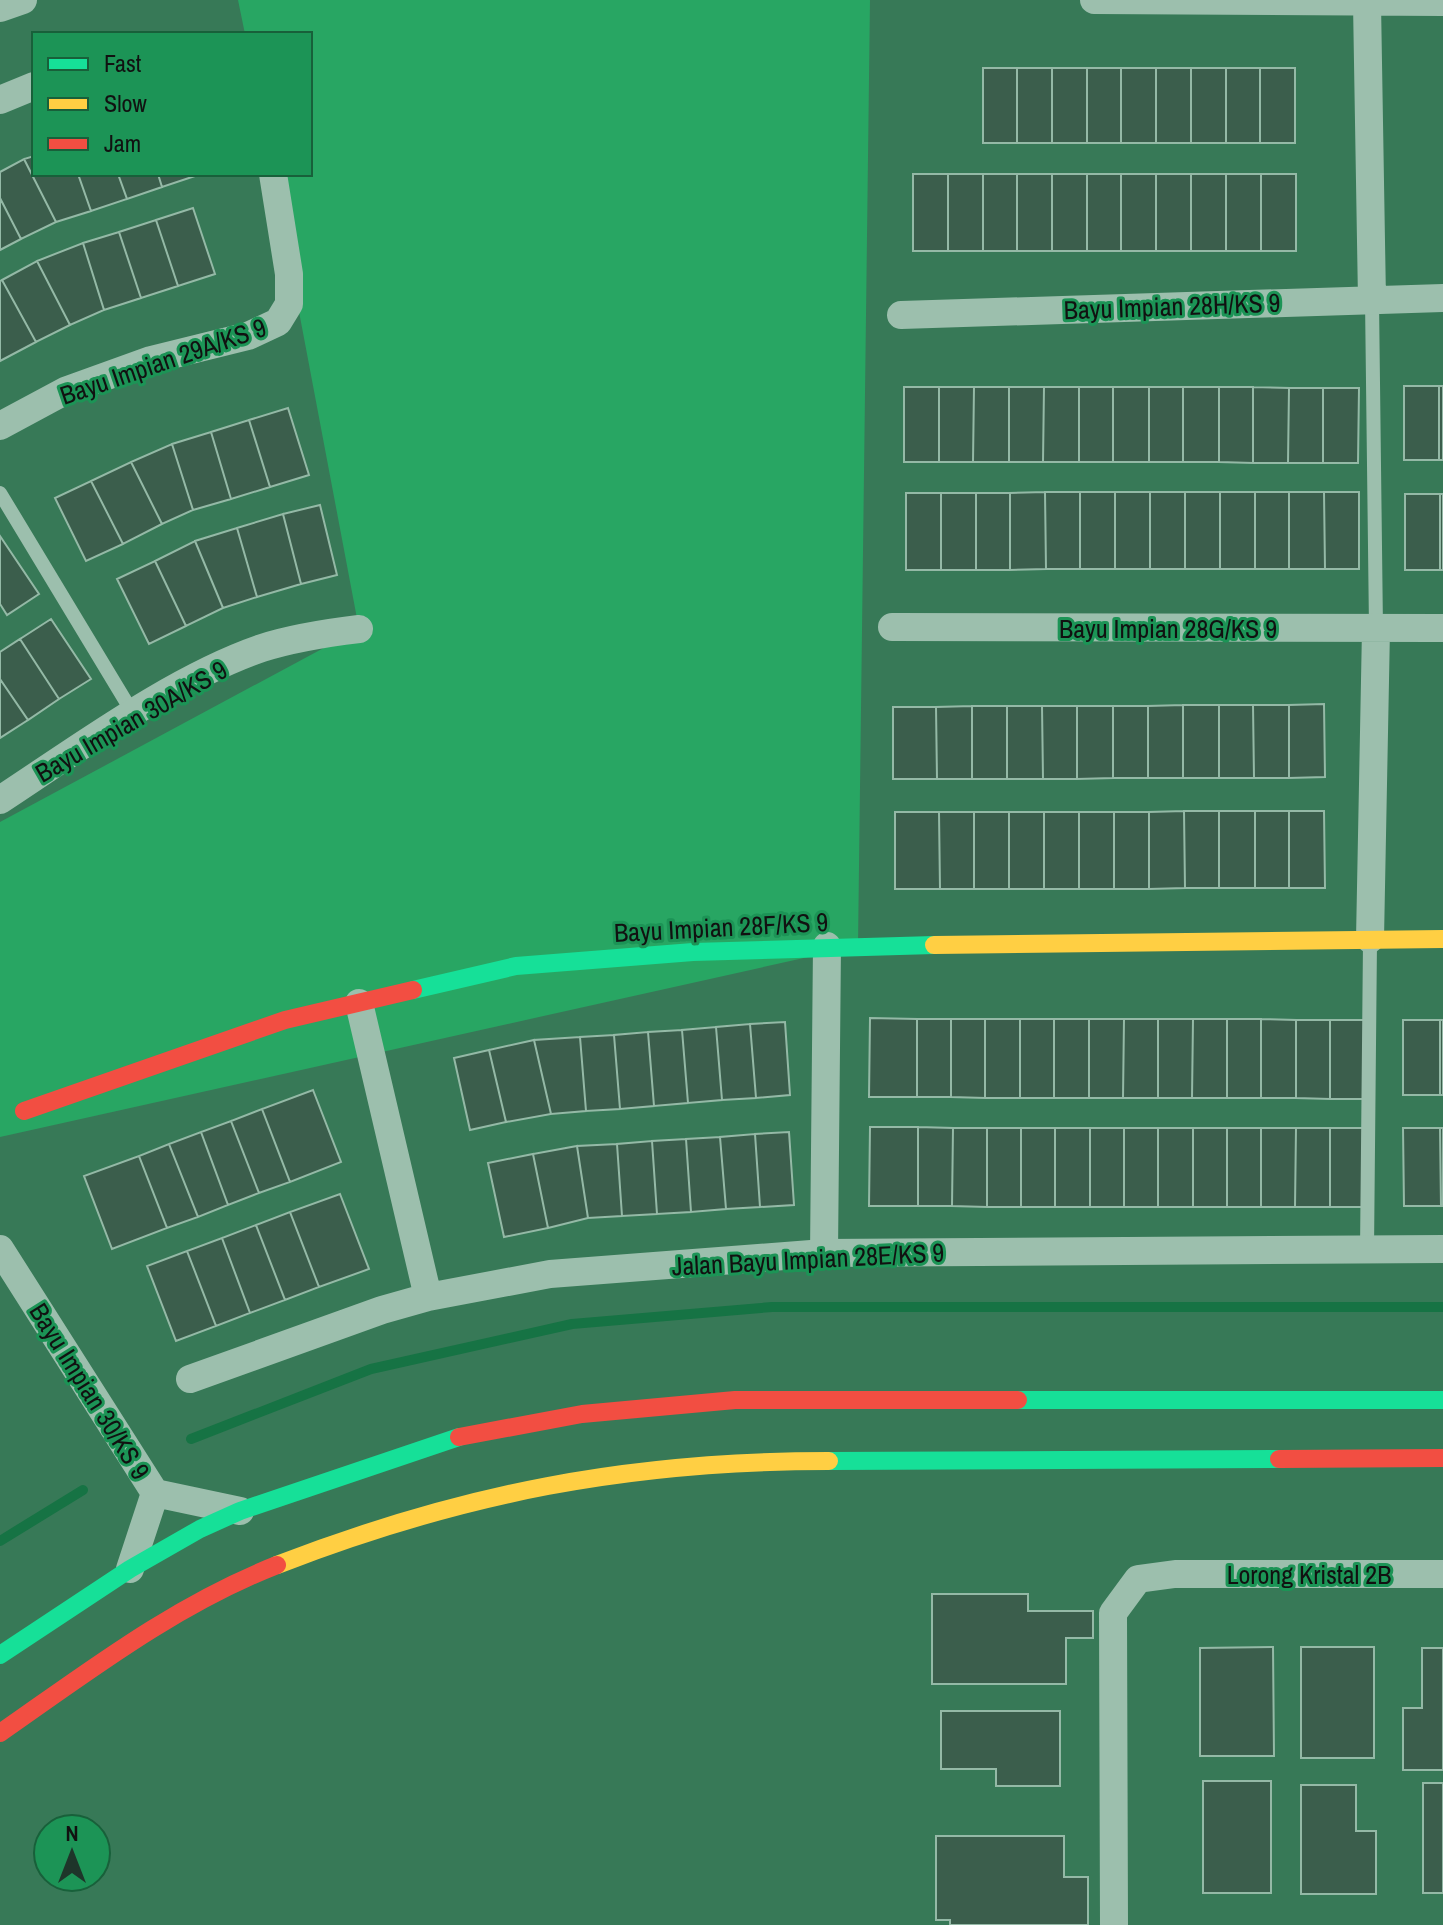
<svg xmlns="http://www.w3.org/2000/svg" width="1443" height="1925" viewBox="0 0 1443 1925" font-family="'Archivo Narrow',sans-serif">
<style>
.green{fill:#28a663}
.lines{fill:none;stroke-linecap:round;stroke-linejoin:round}
.stream{stroke:#167344;stroke-width:10}
.building{fill:#3b5e4c;stroke:#94b9a6;stroke-width:2}
.lane{stroke:#9cbfad;stroke-width:14}
.street{stroke:#9cbfad;stroke-width:28}
.fast{stroke:#16e098;stroke-width:18}
.slow{stroke:#ffcf43;stroke-width:18}
.jam{stroke:#f24e42;stroke-width:18}
.labels{text-anchor:middle;dominant-baseline:central;stroke-width:6;stroke-linejoin:round;paint-order:stroke}
.street-label{font-size:26px;fill:#111;stroke:#1c9456}
</style>
<rect width="100%" height="100%" fill="#377957"/>
<path class="green" d="M238,0H870L858,946L0,1137V822L359,629L273,174H310V34H245Z"/>
<g class="lines">
<path class="stream" d="M191,1439L371,1369L572,1324L772,1307H1443
M0,1541L83,1490"/>
</g>
<path class="building" d="M983,68H1017V143H983Z
M1017,68H1052V143H1017Z
M1052,68H1087V143H1052Z
M1087,68H1121V143H1087Z
M1121,68H1156V143H1121Z
M1156,68H1191V143H1156Z
M1191,68H1226V143H1191Z
M1226,68H1260V143H1226Z
M1260,68H1295V143H1260Z
M34,156V174H78L91,211L56,222L24,159Z
M24,159L56,222L21,239L0,198V172Z
M78,174H118L127,199L91,211Z
M118,174H158L162,187L127,199Z
M158,174H198V175L162,187Z
M913,174H948V251H913Z
M948,174H983V251H948Z
M983,174H1017V251H983Z
M1017,174H1052V251H1017Z
M1052,174H1087V251H1052Z
M1087,174H1121V251H1087Z
M1121,174H1156V251H1121Z
M1156,174H1191V251H1156Z
M1191,174H1226V251H1191Z
M1226,174H1261V251H1226Z
M1261,174H1296V251H1261Z
M0,198L21,239L0,250Z
M193,208L215,274L178,286L156,220Z
M156,220L178,286L141,298L119,232Z
M119,232L141,298L104,310L83,243Z
M83,243L104,310L70,325L37,261Z
M37,261L70,325L36,342L2,280Z
M2,280L36,342L0,361V281Z
M1404,386H1439V460H1404Z
M1439,386H1443V460H1439Z
M904,387H939V462H904Z
M939,387H974L973,462H939Z
M974,387H1009V462H973Z
M1009,387H1044L1043,462H1009Z
M1044,387H1079V462H1043Z
M1079,387H1113V462H1079Z
M1113,387H1149V462H1113Z
M1149,387H1183V462H1149Z
M1183,387H1219V462H1183Z
M1219,387H1253V463L1219,462Z
M1253,387L1289,388L1288,463H1253Z
M1289,388H1323V463H1288Z
M1323,388H1359L1358,463H1323Z
M288,408L309,475L270,487L249,420Z
M249,420L270,487L231,499L211,432Z
M211,432L231,499L193,510L172,444Z
M172,444L193,510L162,524L131,462Z
M131,462L162,524L123,544L91,481Z
M91,481L123,544L86,561L55,498Z
M1045,492L1046,569L1010,570V493Z
M1045,492H1080V569H1046Z
M1080,492H1115V569H1080Z
M1115,492H1150V569H1115Z
M1150,492H1185V569H1150Z
M1185,492H1220V569H1185Z
M1220,492H1255V569H1220Z
M1255,492H1289V569H1255Z
M1289,492H1324L1325,569H1289Z
M1324,492H1359V569H1325Z
M906,493H941V570H906Z
M941,493H976V570H941Z
M976,493H1010V570H976Z
M1405,494H1440V570H1405Z
M1440,494H1443V570H1440Z
M320,505L337,575L301,584L283,514Z
M283,514L301,584L257,597L237,528Z
M237,528L257,597L223,608L195,541Z
M0,536L39,594L7,615L0,604Z
M195,541L223,608L186,626L155,561Z
M155,561L186,626L149,644L117,579Z
M51,619L91,679L59,699L20,639Z
M20,639L59,699L28,720L0,679V652Z
M0,679L28,720L0,738Z
M1324,704L1325,777L1289,778V705Z
M1183,705V778H1148V706Z
M1183,705H1219V778H1183Z
M1219,705H1253L1254,778H1219Z
M1253,705H1289V778H1254Z
M972,706V779H937L936,707Z
M972,706H1007V779H972Z
M1007,706H1042L1043,779H1007Z
M1042,706H1077V779H1043Z
M1077,706H1113V778L1077,779Z
M1113,706H1148V778H1113Z
M893,707H936L937,779H893Z
M1184,811L1185,888L1149,889V812Z
M1184,811H1219V888H1185Z
M1219,811H1255V888H1219Z
M1255,811H1289V888H1255Z
M1289,811H1324L1325,888H1289Z
M895,812H939L940,889H895Z
M939,812H974V889H940Z
M974,812H1009V889H974Z
M1009,812H1044V889H1009Z
M1044,812H1079V889H1044Z
M1079,812H1114V889H1079Z
M1114,812H1149V889H1114Z
M870,1018L917,1019V1097H869Z
M917,1019H951V1097H917Z
M951,1019H985V1098L951,1097Z
M985,1019H1020V1098H985Z
M1020,1019H1054V1098H1020Z
M1054,1019H1089V1098H1054Z
M1089,1019H1124L1123,1098H1089Z
M1124,1019H1158V1098H1123Z
M1158,1019H1193L1192,1098H1158Z
M1193,1019H1227V1098H1192Z
M1227,1019H1261V1098H1227Z
M1261,1019L1296,1020V1098H1261Z
M1296,1020H1330V1099L1296,1098Z
M1330,1020H1365V1099H1330Z
M1403,1020H1440V1095H1403Z
M1440,1020H1443V1095H1440Z
M785,1022L790,1095L756,1098L750,1024Z
M750,1024L756,1098L722,1100L716,1027Z
M716,1027L722,1100L688,1103L682,1030Z
M682,1030L688,1103L654,1106L648,1032Z
M648,1032L654,1106L620,1109L614,1035Z
M614,1035L620,1109L586,1111L580,1037Z
M580,1037L586,1111L551,1114L534,1040Z
M534,1040L551,1114L506,1122L489,1050Z
M489,1050L506,1122L470,1130L454,1058Z
M313,1090L341,1162L290,1182L262,1109Z
M262,1109L290,1182L259,1193L231,1121Z
M231,1121L259,1193L228,1205L201,1132Z
M870,1127H918V1206H869Z
M918,1127L953,1128L952,1206H918Z
M953,1128H987V1207L952,1206Z
M987,1128H1021V1207H987Z
M1021,1128H1055V1207H1021Z
M1055,1128H1090V1207H1055Z
M1090,1128H1124V1207H1090Z
M1124,1128H1158V1207H1124Z
M1158,1128H1193V1207H1158Z
M1193,1128H1227V1207H1193Z
M1227,1128H1261V1207H1227Z
M1261,1128H1296L1295,1207H1261Z
M1296,1128H1330V1207H1295Z
M1330,1128H1364V1207H1330Z
M1403,1128H1440L1441,1206H1404Z
M1440,1128H1443V1206H1441Z
M201,1132L228,1205L198,1217L169,1144Z
M789,1132L794,1205L760,1207L755,1134Z
M755,1134L760,1207L726,1209L720,1137Z
M720,1137L726,1209L691,1212L686,1139Z
M686,1139L691,1212L657,1214L652,1141Z
M652,1141L657,1214L622,1216L617,1144Z
M169,1144L198,1217L167,1228L139,1156Z
M617,1144L622,1216L588,1218L577,1146Z
M577,1146L588,1218L548,1228L533,1154Z
M533,1154L548,1228L504,1237L488,1163Z
M139,1156L167,1228L112,1249L84,1176Z
M340,1194L369,1269L319,1287L290,1212Z
M290,1212L319,1287L285,1300L256,1225Z
M256,1225L285,1300L250,1313L222,1238Z
M222,1238L250,1313L216,1326L187,1251Z
M187,1251L216,1326L176,1341L147,1266Z
M932,1594H1028V1611H1093V1638H1066V1684H932Z
M1273,1647L1274,1756H1200V1648Z
M1301,1647H1374V1758H1301Z
M1422,1648H1443V1770H1403V1708H1422Z
M941,1711H1060V1786H996V1769H941Z
M1203,1781H1271V1893H1203Z
M1423,1783H1443V1893H1423Z
M1301,1785H1356V1831H1376V1894H1301Z
M936,1836H1064V1877H1088V1925H950V1920H936Z"/>
<g class="lines">
<path class="lane" d="M1372,300L1376,629
M0,493L134,715
M1367,1250L1370,942"/>
<path class="street" d="M1094,0L1443,2
M1367,3L1372,300
M0,8L23,0
M0,100L34,86
M901,315L1443,298
M0,426L65,391L151,360L248,336L278,322L289,304V274L273,174
M892,627L1443,628
M0,800C78,749 174,678 262,648C293,638 326,633 359,629
M1370,939L1376,629
M359,1003L428,1297
M0,1249L155,1493L240,1511
M824,1253L827,946
M190,1379L382,1310L428,1297L550,1274L824,1253L1443,1249
M130,1569L155,1493
M1114,1925L1113,1613L1138,1579L1175,1574H1443"/>
<path class="fast" d="M413,990L516,966L693,952L934,945
M1018,1400H1443
M829,1461L1279,1459
M0,1655L130,1569L200,1529L240,1511L459,1437"/>
<path class="slow" d="M934,945L1443,939
M277,1565C463,1493 629,1461 829,1461"/>
<path class="jam" d="M24,1111L285,1020L413,990
M459,1437L582,1414L735,1400H1018
M1279,1459L1443,1458
M0,1733C89,1671 175,1605 277,1565"/>
</g>
<g class="labels">
<g class="street-label">
<text transform="translate(1172 306) rotate(-2)">Bayu Impian 28H/KS 9</text>
<text transform="translate(163 361) rotate(-19)">Bayu Impian 29A/KS 9</text>
<text x="1168" y="628">Bayu Impian 28G/KS 9</text>
<text transform="translate(131 721) rotate(-30)">Bayu Impian 30A/KS 9</text>
<text transform="translate(721 927) rotate(-3)">Bayu Impian 28F/KS 9</text>
<text transform="translate(808 1259) rotate(-3)">Jalan Bayu Impian 28E/KS 9</text>
<text transform="translate(90 1391) rotate(58)">Bayu Impian 30/KS 9</text>
<text x="1309" y="1574">Lorong Kristal 2B</text>
</g>
</g>
<rect x="32" y="32" width="280" height="144" fill="#1c9456" stroke="#18603a" stroke-width="2"/>
<rect x="48" y="58" width="40" height="12" fill="#16e098" stroke="#18603a" stroke-width="2"/>
<text x="104" y="72" font-size="24" fill="#111111">Fast</text>
<rect x="48" y="98" width="40" height="12" fill="#ffcf43" stroke="#18603a" stroke-width="2"/>
<text x="104" y="112" font-size="24" fill="#111111">Slow</text>
<rect x="48" y="138" width="40" height="12" fill="#f24e42" stroke="#18603a" stroke-width="2"/>
<text x="104" y="152" font-size="24" fill="#111111">Jam</text>
<g transform="translate(72 1853)"><circle r="38" fill="#1c9456" stroke="#18603a" stroke-width="2"/>
<path d="M0-6L14 30L0 20L-14 30Z" fill="#1e352a"/>
<text y="-12" font-size="22" font-weight="bold" text-anchor="middle" fill="#111111">N</text>
</g>
</svg>
